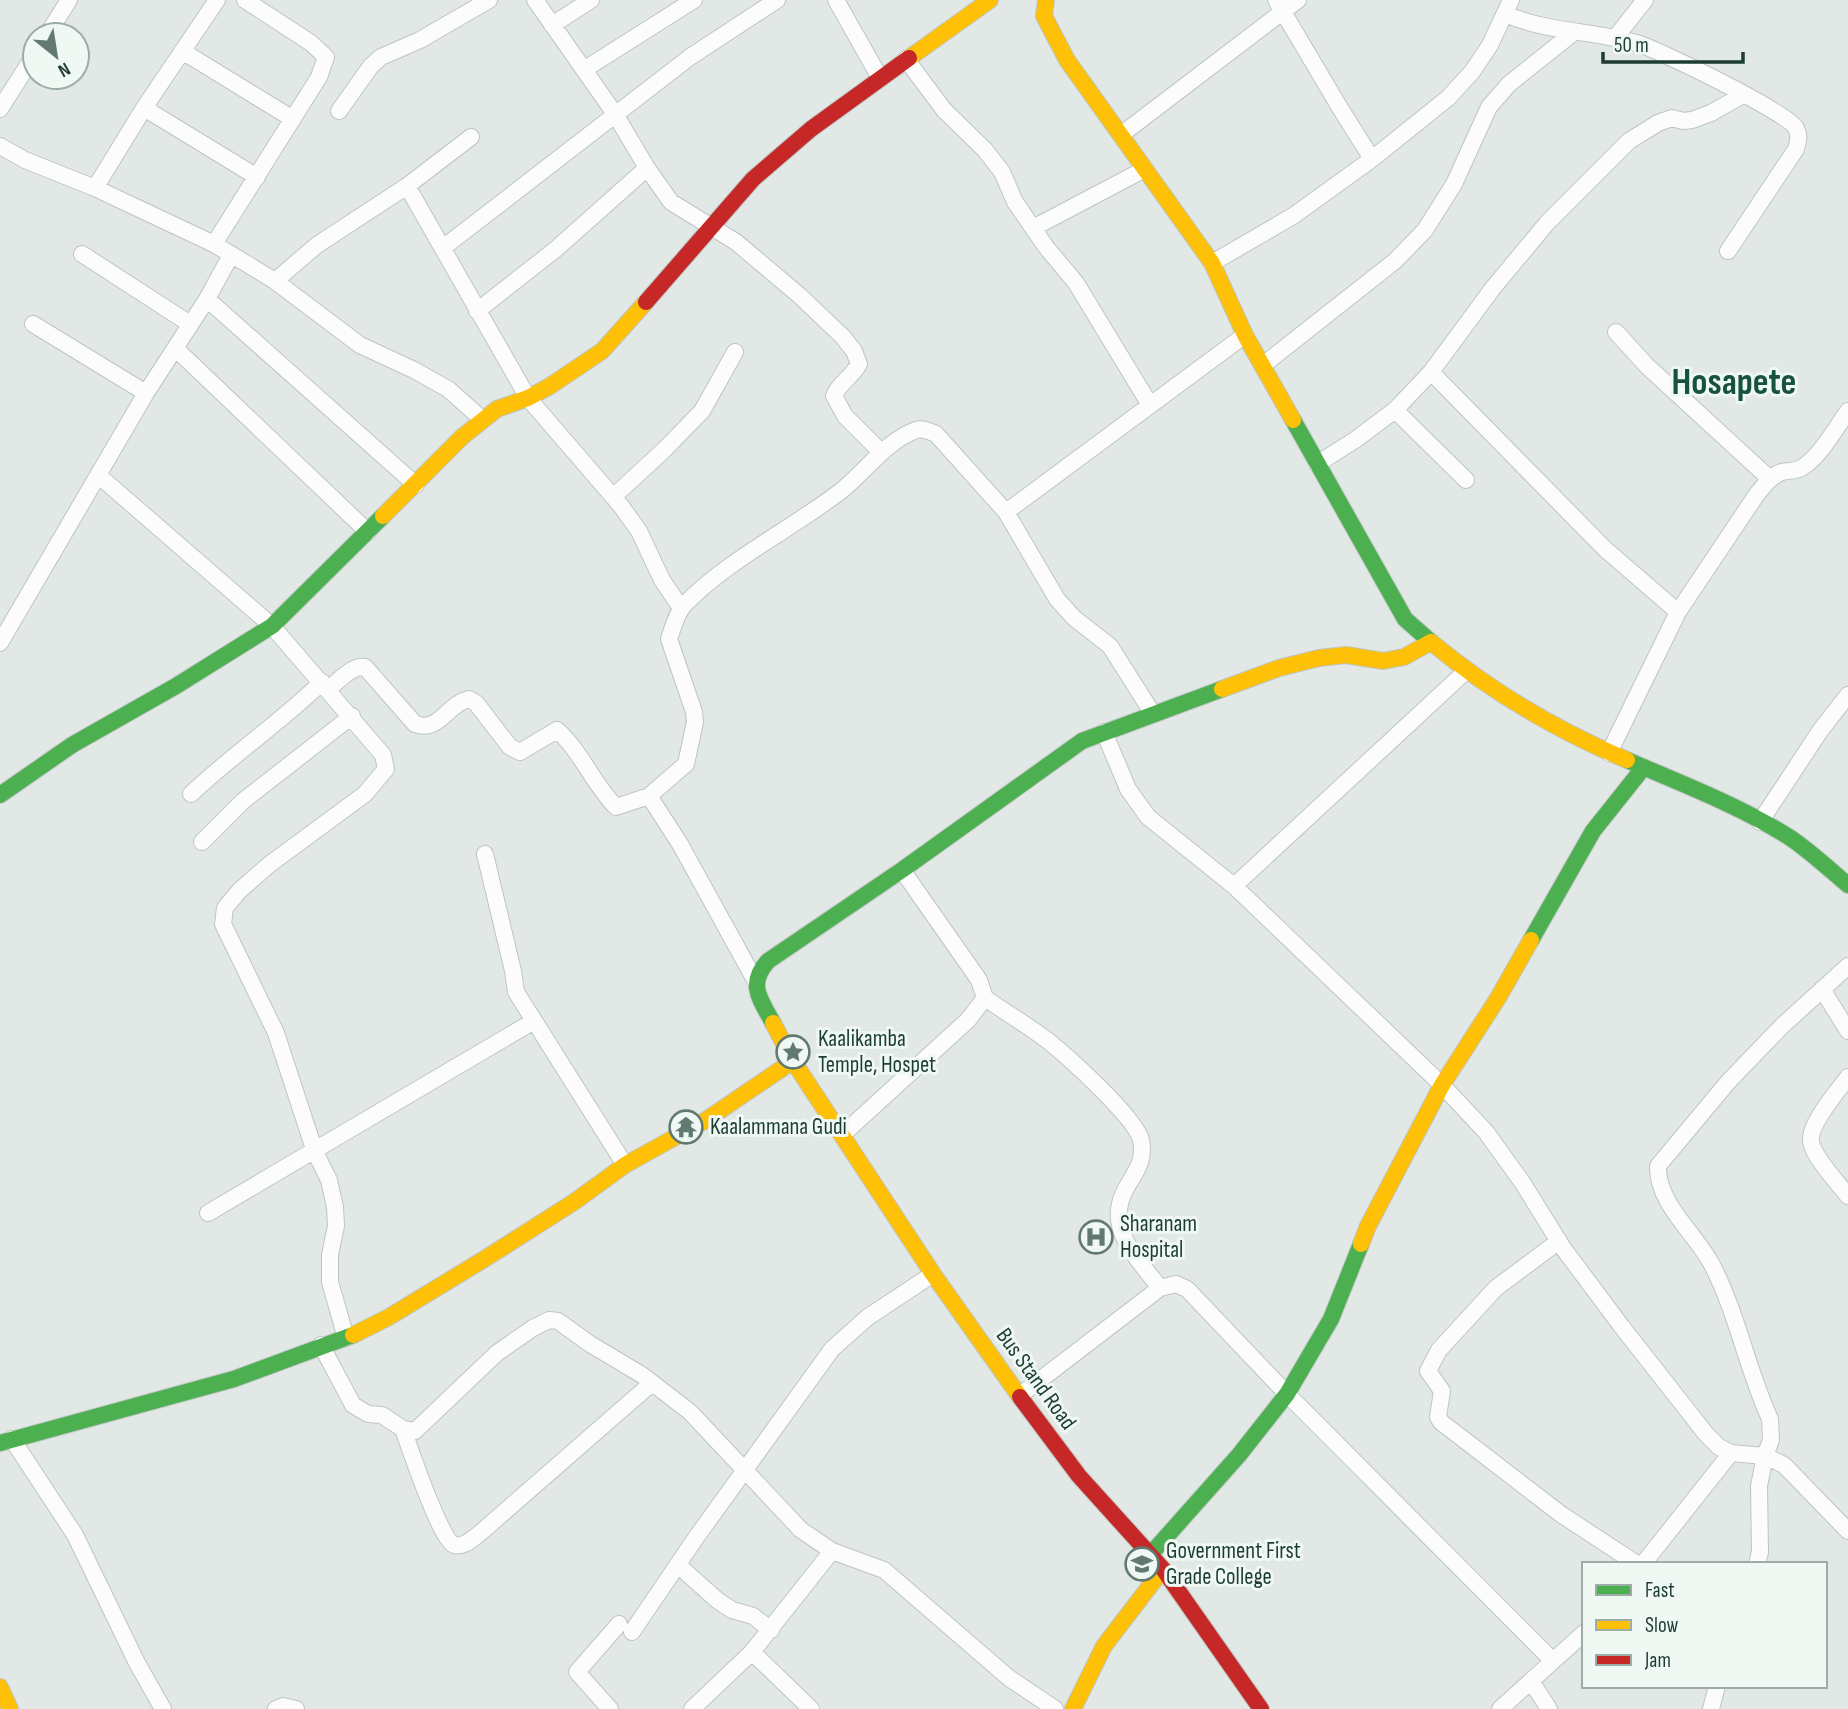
<svg xmlns="http://www.w3.org/2000/svg" width="1848" height="1709" viewBox="0 0 1848 1709" font-family="'Sofia Sans Condensed',sans-serif">
<style>
.lines{fill:none;stroke-linecap:round;stroke-linejoin:round}
.street-casing{stroke:#bec5c2;stroke-width:18}
.fast-casing{stroke:#bdc6c2;stroke-width:18}
.slow-casing{stroke:#bdc6c2;stroke-width:18}
.jam-casing{stroke:#bdc6c2;stroke-width:18}
.street{stroke:#fbfcfb;stroke-width:16}
.fast{stroke:#4caf50;stroke-width:16}
.slow{stroke:#ffc107;stroke-width:16}
.jam{stroke:#c62828;stroke-width:16}
.labels{text-anchor:middle;dominant-baseline:central;stroke-width:6;stroke-linejoin:round;paint-order:stroke}
.poi-label{font-size:23px;fill:#1d3d33;stroke:#eff8f3;text-anchor:start}
.street-label{font-size:23px;fill:#1d3d33;stroke:#eff8f3}
.town-label{font-size:37px;font-weight:bold;fill:#175140;stroke:#eff8f3}
</style>
<rect width="100%" height="100%" fill="#e2e8e5"/>
<g class="lines">
<defs>
<path id="street" d="M535,0L615,114L647,168L671,202L736,242L800,296L843,337L854,351L859,364C852,377 839,383 834,396L845,416L881,452
M836,0L880,78
M1276,0L1340,108L1372,159
M1505,14C1550,33 1591,30 1636,43C1658,49 1788,113 1796,128C1800,136 1798,142 1796,149L1728,251
M552,25L591,0
M47,35L69,0
M1615,38L1645,0
M182,51L293,119
M906,59L944,110L985,150L1002,172L1015,202L1046,247L1076,283L1150,405
M585,69L694,0
M144,108L257,177
M0,109L35,54
M339,111L371,66L381,57L420,40L489,0
M1122,134L1298,0
M0,146L25,160L95,188L214,244L275,281L360,345L414,370L448,389L483,420
M407,186L528,398L621,506L639,531L662,580L681,608
M95,188L144,108L217,0
M1033,228L1145,169
M214,244L319,77L326,57L311,43L245,0
M444,247L690,57L777,0
M82,254L190,324
M1212,263L1293,216L1372,159L1448,98L1472,72L1490,45L1511,0
M275,281L317,245L407,186L471,137
M207,299L416,485
M477,311L556,249L647,168
M33,324L146,393
M1616,332L1647,366L1770,479
M176,349L368,532
M1263,365L1395,261L1425,230L1454,184L1489,107L1509,84L1573,33
M1431,372L1605,549L1678,612
M1395,410L1466,480
M1317,464L1355,440L1395,410L1431,372L1493,288L1547,223L1629,141L1658,123L1672,118L1683,121L1692,120L1711,113L1743,95
M98,475L272,626L383,755L386,769L365,794L270,864L239,891L225,908L223,924L276,1033L315,1152L329,1180L335,1207L336,1226L330,1255V1282L346,1338
M613,497L664,450L702,411L735,352
M1006,512L1245,335
M0,643L146,393L207,299L231,255
M328,689C339,681 352,665 365,667L415,724C439,733 447,704 469,699L476,703L510,747L520,752L557,730C581,751 593,784 616,807L649,796
M1104,732L1128,789L1148,817L1234,886L1442,1085L1486,1132L1522,1182L1563,1248L1622,1327L1706,1434L1719,1447L1731,1453L1765,1456L1784,1465L1848,1531
M1609,753L1678,612L1757,494C1764,486 1771,475 1782,472C1789,470 1796,472 1803,467C1822,454 1835,429 1848,411
M191,794C233,754 281,722 322,682
M1760,822L1820,731L1848,695
M202,842L243,801L352,716
M485,854L513,971L516,992L625,1165
M1234,886L1465,672
M756,982L680,844L649,796L686,764L695,722L694,712L669,639C673,628 676,614 684,605C729,559 790,530 841,491C866,471 885,442 916,430C923,428 929,431 936,434L1006,512L1057,599L1074,618L1110,646L1153,714
M1822,989L1848,1031
M985,998C1005,1012 1027,1025 1047,1040C1067,1056 1136,1118 1141,1140C1147,1170 1124,1181 1120,1204C1112,1236 1143,1265 1160,1288
M1848,1077C1837,1092 1808,1125 1811,1142C1814,1158 1838,1183 1848,1196
M842,1135L968,1020L985,998L979,980L902,870
M208,1213L534,1021
M1559,1241L1496,1288L1439,1350L1428,1371L1442,1391L1438,1417L1441,1422L1562,1515L1637,1564
M321,1345L353,1405L368,1414L382,1415L403,1429L415,1431L497,1353L533,1328L549,1320L558,1321L590,1344L642,1375L690,1412L801,1530L832,1551L884,1570L1009,1678L1055,1709
M1019,1396L1160,1288L1176,1284L1187,1289L1287,1394L1552,1660
M403,1429C409,1446 441,1541 454,1545C463,1548 472,1539 479,1534L652,1383
M12,1439L75,1535L137,1663L163,1709
M1643,1564L1731,1453
M1757,1564L1760,1552L1759,1486L1765,1456L1771,1440L1770,1419C1747,1369 1737,1312 1711,1263C1694,1232 1657,1203 1658,1166L1728,1082L1782,1026L1848,966
M678,1565L717,1600L732,1610L753,1616L771,1630
M632,1632L695,1539L832,1349L868,1317L933,1274
M752,1652L811,1709
M1531,1681L1549,1709
M276,1709L283,1706L296,1709
M610,1709L577,1672L619,1624
M692,1709L752,1652L832,1551
M1500,1709L1584,1633
M1711,1709L1717,1686"/>
<path id="fast" d="M1293,420L1405,619L1431,642
M1627,760C1682,784 1738,805 1789,837C1810,851 1829,869 1848,885
M0,795L72,745L176,686L272,626L383,516
M1531,940L1593,831L1644,767
M773,1023C760,999 747,984 768,961L902,870L1082,741L1222,689
M0,1443L234,1379L353,1335
M1150,1555L1239,1455L1287,1394L1331,1319L1361,1244"/>
<path id="slow" d="M1046,0L1044,16L1067,60L1212,263L1245,335L1293,420
M909,58L990,0
M383,516L462,437L497,409L528,398L550,386L602,351L646,302
M1222,689L1279,668L1319,658L1346,655L1383,661L1404,657L1431,642C1490,691 1556,730 1627,760
M773,1023L793,1061L933,1274L1020,1397
M1361,1244L1368,1226L1442,1085L1498,998L1531,940
M353,1335L389,1317L486,1258L574,1202L625,1165L706,1120L793,1061
M0,1687L10,1709
M1073,1709L1104,1646L1163,1569"/>
<path id="jam" d="M646,302L753,179L811,129L909,58
M1020,1397L1079,1476L1163,1569L1261,1709"/>
</defs>
<use href="#street" class="street-casing"/>
<use href="#fast" class="fast-casing"/>
<use href="#slow" class="slow-casing"/>
<use href="#jam" class="jam-casing"/>
<use href="#street" class="street"/>
<use href="#fast" class="fast"/>
<use href="#slow" class="slow"/>
<use href="#jam" class="jam"/>
</g>
<defs>
<symbol id="sight-ring" viewBox="-11 -11 22 22"><circle r="9.5" fill="#eff8f3" stroke="#627971" stroke-width="1.5"/><path d="M0-6L1.8-2.2L6-1.7L2.9 1.2L3.7 5.4L0 3.3L-3.7 5.4L-2.9 1.2L-6-1.7L-1.8-2.2Z" fill="#627971"/></symbol>
<symbol id="temple-ring" viewBox="-11 -11 22 22"><circle r="9.5" fill="#eff8f3" stroke="#627971" stroke-width="1.5"/><path d="M0-6L5-2H3V0L6.5 2.5H4V6H1.5V3h-3V6H-4V2.5H-6.5L-3 0V-2H-5Z" fill="#627971"/></symbol>
<symbol id="hospital-ring" viewBox="-11 -11 22 22"><circle r="9.5" fill="#eff8f3" stroke="#627971" stroke-width="1.5"/><path d="M-5-5h3v3.5h4V-5h3V5h-3V1.5h-4V5h-3Z" fill="#627971"/></symbol>
<symbol id="university-ring" viewBox="-11 -11 22 22"><circle r="9.5" fill="#eff8f3" stroke="#627971" stroke-width="1.5"/><path d="M0-5L7-2L0 1L-7-2ZM-4 1L0 2.5L4 1V4Q0 6-4 4Z" fill="#627971"/></symbol>
</defs>
<g fill-rule="evenodd">
<use href="#sight-ring" x="774" y="1033" width="38" height="38"/>
<use href="#temple-ring" x="667" y="1108" width="38" height="38"/>
<use href="#hospital-ring" x="1077" y="1218" width="38" height="38"/>
<use href="#university-ring" x="1123" y="1545" width="38" height="38"/>
</g>
<g class="labels">
<g class="poi-label">
<text x="818" y="1039">Kaalikamba<tspan x="818" dy="26">Temple, Hospet</tspan></text>
<text x="710" y="1127">Kaalammana Gudi</text>
<text x="1120" y="1224">Sharanam<tspan x="1120" dy="26">Hospital</tspan></text>
<text x="1166" y="1551">Government First<tspan x="1166" dy="26">Grade College</tspan></text>
</g>
<g class="street-label">
<text transform="translate(1036 1379) rotate(54)">Bus Stand Road</text>
</g>
<g class="town-label">
<text x="1734" y="383">Hosapete</text>
</g>
</g>
<rect x="1582" y="1562" width="245" height="126" fill="#eff8f3" stroke="#9bada6" stroke-width="2"/>
<rect x="1596" y="1585" width="35" height="10" fill="#4caf50" stroke="#9bada6" stroke-width="2"/>
<text x="1645" y="1597" font-size="21" fill="#1d3d33">Fast</text>
<rect x="1596" y="1620" width="35" height="10" fill="#ffc107" stroke="#9bada6" stroke-width="2"/>
<text x="1645" y="1632" font-size="21" fill="#1d3d33">Slow</text>
<rect x="1596" y="1655" width="35" height="10" fill="#c62828" stroke="#9bada6" stroke-width="2"/>
<text x="1645" y="1667" font-size="21" fill="#1d3d33">Jam</text>
<g transform="translate(56 56) rotate(150)"><circle r="33" fill="#eff8f3" stroke="#9bada6" stroke-width="2"/>
<path d="M0-5L12 26L0 18L-12 26Z" fill="#627971"/>
<text y="-10" font-size="19" font-weight="bold" text-anchor="middle" fill="#1d3d33">N</text>
</g>
<path d="M1603 52v10h140v-10" fill="none" stroke="#1d3d33" stroke-width="3.5"/>
<text x="1614" y="52" font-size="21" fill="#1d3d33" stroke="#eff8f3" stroke-width="5" paint-order="stroke">50 m</text>
</svg>
